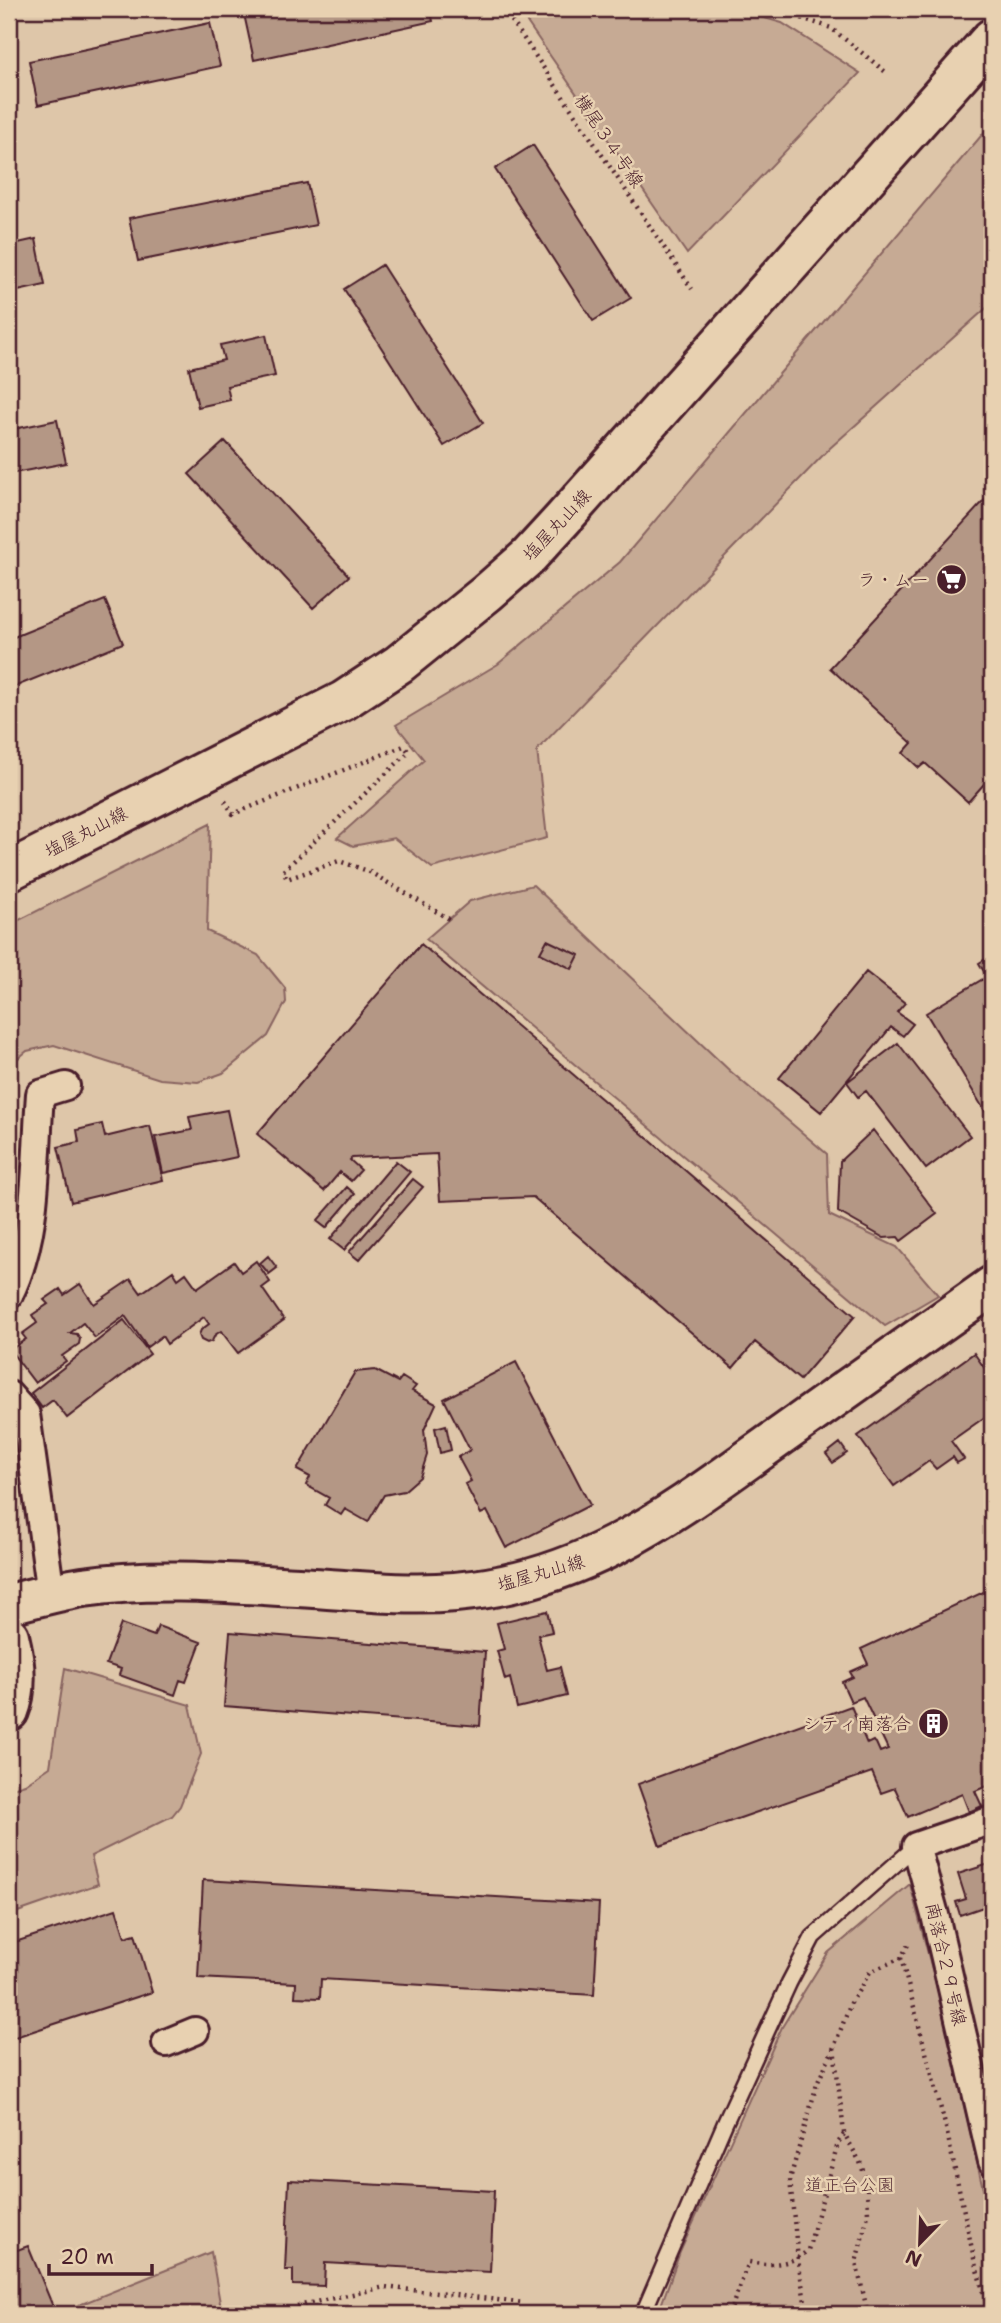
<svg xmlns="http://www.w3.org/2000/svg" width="1001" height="2323" viewBox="0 0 1001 2323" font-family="'Shantell Sans','Klee One',sans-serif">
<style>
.green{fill:#c6aa94;stroke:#886460;stroke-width:2}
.building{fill:#b49785;stroke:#4a1f2b;stroke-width:2}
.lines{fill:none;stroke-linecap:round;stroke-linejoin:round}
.lane-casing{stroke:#4a1f2b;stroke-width:19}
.street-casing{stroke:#4a1f2b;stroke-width:32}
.secondary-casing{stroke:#4a1f2b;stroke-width:44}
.path{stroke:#4a1f2b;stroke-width:4.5;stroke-dasharray:2 5;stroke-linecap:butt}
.lane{stroke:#e8d1b1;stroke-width:14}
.street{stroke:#e8d1b1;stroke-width:26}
.secondary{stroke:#e8d1b1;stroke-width:38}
.labels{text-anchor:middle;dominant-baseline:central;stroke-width:5;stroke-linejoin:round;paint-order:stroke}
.street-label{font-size:18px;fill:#4a1f2b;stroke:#e8d1b1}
.poi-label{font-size:18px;fill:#4a1f2b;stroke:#e8d1b1;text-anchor:end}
.park-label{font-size:18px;fill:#5d343b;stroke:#e8d1b1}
</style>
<rect width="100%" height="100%" fill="#dec6a9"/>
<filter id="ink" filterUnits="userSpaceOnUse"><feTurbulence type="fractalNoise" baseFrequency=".0143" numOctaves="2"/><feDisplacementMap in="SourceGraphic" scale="14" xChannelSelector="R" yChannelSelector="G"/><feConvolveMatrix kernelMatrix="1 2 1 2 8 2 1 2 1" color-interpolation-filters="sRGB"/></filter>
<g filter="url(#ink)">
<path class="green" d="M518,9H734L782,23L860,73L687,254Z
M992,123V303L830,448L537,750L547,838L432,868L394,838L353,846L337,838L424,760L396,725L498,664L620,562Z
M210,824L207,931L258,955L285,988L286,1002L268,1036L223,1073L198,1082L160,1079L54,1045L27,1051L16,1060L9,1076V925Z
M533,885L730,1071L827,1154L829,1215L897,1247L938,1295L885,1326L426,939L470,901Z
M65,1668L190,1705L201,1754L180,1806L172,1816L91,1856L98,1884L9,1915V1789L25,1784L50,1767Z
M910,1884L942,2008L992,2228V2314H658L680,2252L782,2027L828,1953Z
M211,2252L222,2314H78L74,2307Z"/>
<path class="building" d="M269,9H430L433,21L254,60L244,14Z
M210,23L220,66L38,105L29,61Z
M533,145L631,298L593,321L495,169Z
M307,183L316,225L138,261L129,218Z
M36,239L45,285L9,293V245Z
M382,265L483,423L444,446L344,289Z
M266,335L275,376L227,386L230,400L198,407L189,368L224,360L220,345Z
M57,420L66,463L9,474V430Z
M225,441L349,576L313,608L189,474Z
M992,492V775L968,802L925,763L919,768L903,753L912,743L830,668Z
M105,600L123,643L9,689V639Z
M547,940L579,955L572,969L540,953Z
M421,944L855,1316L800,1380L755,1342L733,1368L533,1197L440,1201L437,1154L352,1158L350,1160L361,1170L351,1181L340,1172L324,1191L257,1134Z
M992,955V985L979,963Z
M866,972L905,1003L897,1012L913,1024L903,1036L891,1027L821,1112L779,1078Z
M983,979L992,995V1123L926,1013Z
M898,1043L970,1136L926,1169L866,1091L858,1097L847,1082Z
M227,1110L237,1157L163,1173L155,1137L192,1130L189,1117Z
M102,1124L105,1137L150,1126L163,1180L71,1202L58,1147L79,1142L77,1130Z
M873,1130L937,1214L901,1241L898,1237L884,1238L838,1212L840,1161Z
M396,1161L410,1172L344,1250L330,1239Z
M413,1179L423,1187L359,1260L349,1252Z
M347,1187L355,1194L326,1228L317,1221Z
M268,1256L277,1268L269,1274L260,1263Z
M256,1261L270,1282L262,1288L284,1320L238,1353L221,1331L215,1335L212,1341L207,1343L201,1340L199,1335L201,1330L209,1324L204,1317L167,1344L162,1336L147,1347L125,1316L95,1338L83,1323L70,1333L77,1334L80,1339L79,1344L62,1356L66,1361L35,1383L10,1350L26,1339L22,1334L37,1323L32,1315L48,1304L44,1300L60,1289L64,1295L80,1284L94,1304L131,1279L141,1293L173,1271L178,1279L186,1273L197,1288L234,1262L241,1272Z
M124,1320L150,1354L67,1418L53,1400L42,1408L31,1393Z
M974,1353L992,1379V1412L951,1441L964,1459L957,1463L953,1457L936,1469L929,1461L894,1486L858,1436Z
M516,1362L590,1505L506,1548L487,1511L481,1514L465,1484L471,1481L458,1457L470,1450L444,1399Z
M375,1370L398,1382L402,1377L416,1386L412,1391L436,1404L424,1430L427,1455L420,1477L404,1491L384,1495L368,1522L345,1509L341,1515L325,1505L329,1498L306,1485L310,1477L297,1470L355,1372Z
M446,1425L451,1450L440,1453L435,1428Z
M840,1443L847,1453L833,1463L826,1454Z
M992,1588V1784L975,1791L982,1806L969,1812L962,1794L908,1817L895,1788L881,1793L872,1772L660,1846L638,1784L851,1706L867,1744L873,1741L876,1743L880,1752L888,1749L863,1697L851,1702L842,1682L853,1677L850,1672L868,1664L861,1649Z
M547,1611L552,1632L538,1635L547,1670L560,1667L567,1696L517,1708L510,1678L505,1680L497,1651L504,1649L497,1623Z
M121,1624L154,1636L158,1626L201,1642L186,1682L180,1680L175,1695L119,1675L121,1669L106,1664Z
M230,1632L485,1652L480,1726L224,1706Z
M992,1863V1904L960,1915L956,1902L966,1899L958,1874Z
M203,1880L599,1903L594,1995L321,1979L320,1998L295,1997L296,1983L198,1978Z
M116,1909L125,1937L135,1934L152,1992L9,2039V1944Z
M289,2180L494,2191L490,2272L325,2263L324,2286L293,2285V2270H285Z
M28,2246L56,2314H9V2253Z"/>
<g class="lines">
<defs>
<path id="lane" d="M643,2314L725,2123L789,1983L813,1937L916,1846"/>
<path id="street" d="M9,1295C39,1235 35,1160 40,1094L66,1086
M9,1395L26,1414L51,1594
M992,1820L916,1846L935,1915L992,2161
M166,2043L195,2031"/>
<path id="secondary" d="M9,871L343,701L399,664L487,593L528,557L562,520L992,38
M9,1604C33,1598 58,1591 83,1587C159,1576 238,1584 314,1588C361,1591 408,1596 455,1592C590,1581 679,1508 785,1433C854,1384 923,1335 992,1286
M9,1636C15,1660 18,1688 9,1711"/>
</defs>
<use href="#lane" class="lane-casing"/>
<use href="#street" class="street-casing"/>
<use href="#secondary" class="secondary-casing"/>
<path class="path" d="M504,9L692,289
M775,9L831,28L887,73
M225,801L233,814L404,746L409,752L283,871L287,879L339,861L368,871L449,919
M901,1958L946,2128L975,2263L990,2314
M297,2306L385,2287L524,2303
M679,2314H680
M729,2314L749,2262C770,2266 793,2265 808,2250L838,2143L844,2134
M807,2314L798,2260L790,2179L817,2084L834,2047
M868,2314L856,2262L868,2215L867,2182L860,2162L844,2133L834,2047L851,2003L870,1972L901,1958L910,1941"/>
<use href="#lane" class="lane"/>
<use href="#street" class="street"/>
<use href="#secondary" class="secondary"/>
</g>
</g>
<defs>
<symbol id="supermarket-disc" viewBox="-11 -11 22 22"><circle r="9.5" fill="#4a1f2b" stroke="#e8d1b1"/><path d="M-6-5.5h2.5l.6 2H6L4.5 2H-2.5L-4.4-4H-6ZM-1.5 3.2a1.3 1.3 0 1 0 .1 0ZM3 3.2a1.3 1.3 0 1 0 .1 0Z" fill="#fff"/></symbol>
<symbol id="building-disc" viewBox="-11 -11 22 22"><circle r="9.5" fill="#4a1f2b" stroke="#e8d1b1"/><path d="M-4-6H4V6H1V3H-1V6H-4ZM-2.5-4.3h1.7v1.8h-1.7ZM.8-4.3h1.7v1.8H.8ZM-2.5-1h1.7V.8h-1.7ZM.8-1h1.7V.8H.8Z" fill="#fff"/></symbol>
</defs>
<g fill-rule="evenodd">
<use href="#supermarket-disc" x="934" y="562" width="35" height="35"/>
<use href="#building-disc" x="916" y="1706" width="35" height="35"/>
</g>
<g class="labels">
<g class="street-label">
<text transform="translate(609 141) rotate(56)">横尾３４号線</text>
<text transform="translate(557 525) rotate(-47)">塩屋丸山線</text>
<text transform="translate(86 832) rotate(-27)">塩屋丸山線</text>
<text transform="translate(541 1573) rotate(-16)">塩屋丸山線</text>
<text transform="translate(946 1964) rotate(77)">南落合２９号線</text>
</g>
<g class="poi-label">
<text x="929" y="580">ラ・ムー</text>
<text x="911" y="1724">シティ南落合</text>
</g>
<g class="park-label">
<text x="850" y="2185">道正台公園</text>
</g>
</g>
<rect width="1001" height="2323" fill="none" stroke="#e8d1b1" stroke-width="35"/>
<rect x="18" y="18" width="966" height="2288" fill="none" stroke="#4a1f2b" stroke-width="2.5" filter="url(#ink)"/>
<g transform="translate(920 2243) rotate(203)" stroke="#e8d1b1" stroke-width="5" paint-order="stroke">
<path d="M0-5L12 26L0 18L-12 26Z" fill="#4a1f2b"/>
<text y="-10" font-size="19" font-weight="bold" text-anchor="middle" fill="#4a1f2b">N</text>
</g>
<path d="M49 2264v10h103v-10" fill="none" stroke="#4a1f2b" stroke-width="3.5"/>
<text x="60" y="2264" font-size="21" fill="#4a1f2b" stroke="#e8d1b1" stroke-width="5" paint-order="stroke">20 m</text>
</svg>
